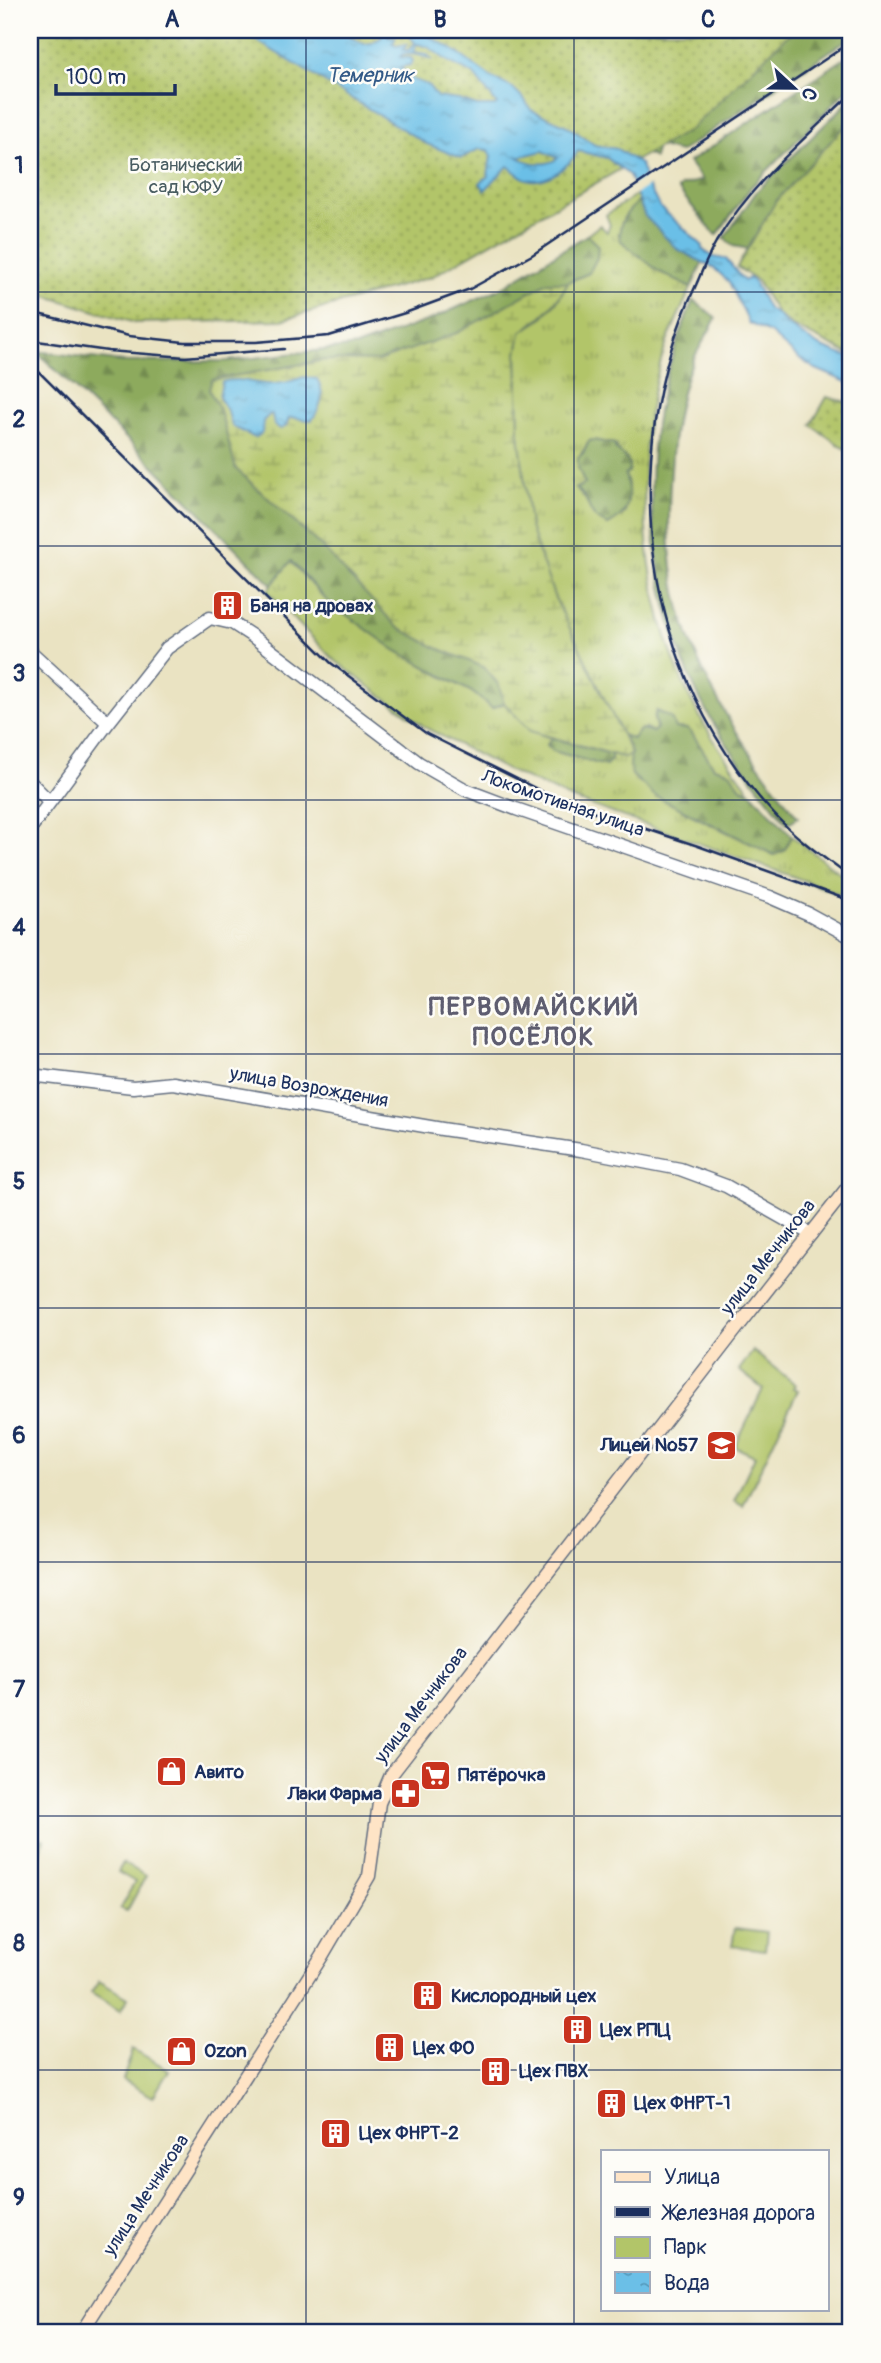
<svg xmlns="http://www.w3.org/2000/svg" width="881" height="2363" viewBox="0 0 881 2363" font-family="Pangolin,sans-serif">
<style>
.grass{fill:url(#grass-tufts);stroke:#667a64;stroke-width:2;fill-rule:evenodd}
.forest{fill:url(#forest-firs);stroke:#546c5e;stroke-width:2}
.wetland{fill:url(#wetland-marsh);stroke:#667a64;stroke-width:2}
.park{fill:#b2c569;stroke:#667a64;stroke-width:2}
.garden{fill:url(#garden-dots);stroke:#667a64;stroke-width:2}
.water{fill:url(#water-ripples);stroke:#4377a2;stroke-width:2;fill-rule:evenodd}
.pier{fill:#eae3c2}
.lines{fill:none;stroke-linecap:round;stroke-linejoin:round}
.tertiary-casing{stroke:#636e81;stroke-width:15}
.secondary-casing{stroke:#636e81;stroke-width:15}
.tertiary{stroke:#fff;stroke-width:12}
.secondary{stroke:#fee4c6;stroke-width:12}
.rail{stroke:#1b2f5e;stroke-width:2.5}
.grid{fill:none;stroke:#1b2f5e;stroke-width:2;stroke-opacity:0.55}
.labels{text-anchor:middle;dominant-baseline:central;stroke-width:5;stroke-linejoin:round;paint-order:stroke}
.park-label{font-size:19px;fill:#485c61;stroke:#fdfcf7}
.poi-label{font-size:19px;font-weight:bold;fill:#1b2f5e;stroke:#fdfcf7;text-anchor:start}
.street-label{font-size:19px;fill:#1b2f5e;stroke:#fdfcf7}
.water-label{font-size:21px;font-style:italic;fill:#335a87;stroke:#fdfcf7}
.district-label{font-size:26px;font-weight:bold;letter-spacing:2px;fill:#5e5d70;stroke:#fdfcf7}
.neatline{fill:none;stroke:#1b2f5e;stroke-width:2.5}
.grid-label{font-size:23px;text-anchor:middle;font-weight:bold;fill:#1b2f5e}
</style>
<defs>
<pattern id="grass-tufts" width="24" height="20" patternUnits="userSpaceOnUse" patternTransform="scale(1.75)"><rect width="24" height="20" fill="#b2c569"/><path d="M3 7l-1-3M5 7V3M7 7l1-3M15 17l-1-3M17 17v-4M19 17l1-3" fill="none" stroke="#90a05a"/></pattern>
<pattern id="forest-firs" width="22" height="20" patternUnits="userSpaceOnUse" patternTransform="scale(1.75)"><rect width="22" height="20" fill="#8daa5d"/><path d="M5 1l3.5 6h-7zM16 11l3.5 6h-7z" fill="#728b50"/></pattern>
<pattern id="wetland-marsh" width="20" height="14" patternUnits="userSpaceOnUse" patternTransform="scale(1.75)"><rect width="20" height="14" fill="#b2c569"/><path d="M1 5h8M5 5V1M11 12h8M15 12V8" fill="none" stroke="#90a05a"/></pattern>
<pattern id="garden-dots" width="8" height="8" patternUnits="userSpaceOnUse" patternTransform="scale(1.75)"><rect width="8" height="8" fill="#b2c569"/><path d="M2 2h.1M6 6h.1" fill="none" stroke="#90a05a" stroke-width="1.8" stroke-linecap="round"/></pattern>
<pattern id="water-ripples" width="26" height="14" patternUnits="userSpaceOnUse" patternTransform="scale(1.75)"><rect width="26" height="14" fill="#6bbfe7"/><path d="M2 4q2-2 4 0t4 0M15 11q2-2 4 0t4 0" fill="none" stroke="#579cbe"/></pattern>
</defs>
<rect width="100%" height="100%" fill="#fdfcf7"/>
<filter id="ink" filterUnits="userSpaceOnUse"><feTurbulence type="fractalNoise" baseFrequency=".0143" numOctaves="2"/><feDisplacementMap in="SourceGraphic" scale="14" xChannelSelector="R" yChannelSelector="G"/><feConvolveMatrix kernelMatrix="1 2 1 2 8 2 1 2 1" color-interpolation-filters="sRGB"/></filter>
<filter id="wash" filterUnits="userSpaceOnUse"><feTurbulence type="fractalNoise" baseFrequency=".00686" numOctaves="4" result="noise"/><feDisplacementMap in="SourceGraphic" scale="28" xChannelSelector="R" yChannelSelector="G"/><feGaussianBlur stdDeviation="1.57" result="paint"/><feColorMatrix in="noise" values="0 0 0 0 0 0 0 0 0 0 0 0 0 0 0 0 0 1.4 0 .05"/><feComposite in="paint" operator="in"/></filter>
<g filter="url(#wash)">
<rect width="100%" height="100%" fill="#eae3c2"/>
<path class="grass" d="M637,194L639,201L624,217L619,234L658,271L691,288C683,306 674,324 667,342C631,444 639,581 682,680C699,721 724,757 751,792L741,788L726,770L714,767L690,732L687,729L674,728C669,720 666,713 656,711L654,719L657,728L653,732L645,728L637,732L633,739L622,735L554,596L530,528L519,434L517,353L521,332L540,320L558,300L568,282L589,273L598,246L587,235L600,225L607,232L610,225L606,215ZM593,440L615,444L628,484L625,513L608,525L576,488L585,484L581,454L589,441Z
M290,561L326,600L432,671L472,692L492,708L504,703L530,731L551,738L547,745L611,760V754L626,758L631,753L685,812L774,855L784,851L792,836L851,882V899L803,880L570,798L503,768L428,729L367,685L332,658L267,591Z
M123,1863L146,1876L127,1911L120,1908L135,1882L118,1872Z"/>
<path class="forest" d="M455,30H851V37L680,152L657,146L654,158Z
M851,54V86L751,187L717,235L713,232L678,189L681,186L702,180L689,162Z
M851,99V137L749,249L733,246L724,238L757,191Z
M639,201L645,216L677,249L703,262L691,288L658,271L621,241C616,225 627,211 639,201Z
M587,235L598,246L597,258L589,273L568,282H548L457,333L378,361L326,360L212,380L209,390L220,410L236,469L321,546L350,578L435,647L484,667L499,685L504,703L492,708L472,692L395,650L326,600L291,561L272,585L120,432L36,351L124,362L227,361L358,346L432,319L499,289Z
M693,300L716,318C709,332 700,346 693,360C679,393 673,433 671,469C667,517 668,569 682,616C704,690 750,758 798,817L787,824C760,788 729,752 707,712C660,627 640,507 658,412C665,373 679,336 693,300Z
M593,440L615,444V448C623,457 632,458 629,472L625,474C631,496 631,514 608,525C583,515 594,502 576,488L585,484L578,468V458L584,452L589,441Z
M656,711L671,718L675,728L687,729L691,732L714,767L730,772L741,788L751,792L792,836L784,851L774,855L655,796L632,775L630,767L631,753L622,735L633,739L641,729L653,732L657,728L654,719Z
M551,738L611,754V760L606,766L553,751L547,745Z"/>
<path class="wetland" d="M548,282H568C556,304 542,318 521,332L517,353L519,434L530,527L554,596L631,753L626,758L530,731L504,703L499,685L484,667L435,647L397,627L321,546L236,469L220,410L209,390L212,380L326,360L378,361L457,333Z"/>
<path class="park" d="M753,1351L795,1384L793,1388L798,1390L743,1506L734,1501L755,1456L735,1447L763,1389L739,1370Z
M36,1838L44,1839L38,1866L30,1864Z
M735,1928L767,1932L765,1950L732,1946Z
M99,1981L128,1998L120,2011L91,1993Z
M133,2049L169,2070L153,2097L123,2080Z"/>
<path class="garden" d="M30,30H793L691,129L431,277L282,320L135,323L30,291Z
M851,119V355L792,326L778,315L757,281L737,267L776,201Z
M827,397L851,403V453L811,425Z"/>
<path class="water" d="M239,30H336L364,44L372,43L382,37V30H386L388,36L396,37L393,43L396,46L407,44L403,50H409L415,43L407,32L403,30H418L449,47L492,78L513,88L524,99L531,110L567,126L595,145L617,149L641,165L649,188L660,207L703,246L702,249L713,257L726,259L744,281L749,278L754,282L768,309L778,315L786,324L819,346L851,358V384L816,369L797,357L770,333L749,323L729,282L714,268L677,249L645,216L629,175L607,158L578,151C569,166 547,185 527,179C521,178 513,170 508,166L485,190L480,183L488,176L491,156L488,150L479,149L461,158L427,144ZM417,44L428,47L449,62L473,74L497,104L495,106H477L459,100L437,97L428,85L414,80L400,67L410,65L413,61L411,58L400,57L403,54C415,54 422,55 433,60L426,54L413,52ZM543,151L558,158C547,167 530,164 518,157Z
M304,377L317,379C326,394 321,406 312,420C306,421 298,417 289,418L286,426L281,429L274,425L272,414H270L263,421L262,433L255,438L232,426L228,412L219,397L222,382C238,377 251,383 266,384C280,385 292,381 304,377Z"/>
<path class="pier" d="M647,175L651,184L633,196L630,186Z"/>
</g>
<g filter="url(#ink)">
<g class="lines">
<defs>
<path id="tertiary" d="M30,651L108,723
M30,782L50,802
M30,829L108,723L167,648L210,618L232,623L252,636L419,763L466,790L516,809L770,897L809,914L851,937
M30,1075L133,1087L173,1083L442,1129L581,1150L680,1169L726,1186L811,1234"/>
<path id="secondary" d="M81,2333L322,1956L369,1876L379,1803L391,1775L734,1332L851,1183"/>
</defs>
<use href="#tertiary" class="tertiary-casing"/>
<use href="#secondary" class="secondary-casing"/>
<use href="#tertiary" class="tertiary"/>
<use href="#secondary" class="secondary"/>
<path class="rail" d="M851,94C803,140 751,184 716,242C708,256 702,271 696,285C614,459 642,673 774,814C797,839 825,858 851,878
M30,312L129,336L184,342H256L329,336L405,313L470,289L532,255L851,42
M30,340L108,351L185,357L284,349
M30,363L331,663L427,734L561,801L698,846L851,901"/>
</g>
</g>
<path class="grid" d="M306,30V2333M574,30V2333M30,292H851M30,546H851M30,800H851M30,1054H851M30,1308H851M30,1562H851M30,1816H851M30,2070H851"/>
<defs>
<symbol id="building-square" viewBox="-11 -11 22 22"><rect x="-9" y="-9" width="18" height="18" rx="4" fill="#c8321e" stroke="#fdfcf7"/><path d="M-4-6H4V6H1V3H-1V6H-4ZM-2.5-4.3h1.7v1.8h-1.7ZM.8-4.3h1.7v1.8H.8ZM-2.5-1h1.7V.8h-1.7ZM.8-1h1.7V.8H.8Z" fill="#fff"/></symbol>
<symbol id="school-square" viewBox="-11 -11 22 22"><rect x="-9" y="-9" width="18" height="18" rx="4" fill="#c8321e" stroke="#fdfcf7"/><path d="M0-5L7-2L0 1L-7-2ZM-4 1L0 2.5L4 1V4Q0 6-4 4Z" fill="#fff"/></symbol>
<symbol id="shop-square" viewBox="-11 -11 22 22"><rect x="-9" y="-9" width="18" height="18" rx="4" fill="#c8321e" stroke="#fdfcf7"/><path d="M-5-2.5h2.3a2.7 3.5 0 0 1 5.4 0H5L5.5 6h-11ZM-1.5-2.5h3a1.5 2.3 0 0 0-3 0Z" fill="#fff"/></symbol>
<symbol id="supermarket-square" viewBox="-11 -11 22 22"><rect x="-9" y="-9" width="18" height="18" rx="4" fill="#c8321e" stroke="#fdfcf7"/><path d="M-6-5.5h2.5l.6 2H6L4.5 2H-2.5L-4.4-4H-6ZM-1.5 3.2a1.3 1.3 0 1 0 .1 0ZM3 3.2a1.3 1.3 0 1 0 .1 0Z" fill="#fff"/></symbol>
<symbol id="pharmacy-square" viewBox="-11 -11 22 22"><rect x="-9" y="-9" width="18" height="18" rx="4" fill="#c8321e" stroke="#fdfcf7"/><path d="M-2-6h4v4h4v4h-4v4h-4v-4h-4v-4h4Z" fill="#fff"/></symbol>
</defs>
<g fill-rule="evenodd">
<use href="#building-square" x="210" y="588" width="35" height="35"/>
<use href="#school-square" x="704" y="1428" width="35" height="35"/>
<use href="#shop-square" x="154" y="1754" width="35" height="35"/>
<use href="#supermarket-square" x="418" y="1758" width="35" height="35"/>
<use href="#pharmacy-square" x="388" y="1776" width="35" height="35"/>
<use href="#building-square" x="410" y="1978" width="35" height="35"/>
<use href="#building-square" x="560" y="2012" width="35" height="35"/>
<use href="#building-square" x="372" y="2030" width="35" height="35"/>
<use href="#shop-square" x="164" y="2034" width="35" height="35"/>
<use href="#building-square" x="478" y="2054" width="35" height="35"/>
<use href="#building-square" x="594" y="2086" width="35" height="35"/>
<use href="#building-square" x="318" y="2116" width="35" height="35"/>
</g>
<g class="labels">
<g class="park-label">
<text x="186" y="165">Ботанический<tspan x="186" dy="22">сад ЮФУ</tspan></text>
</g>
<g class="poi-label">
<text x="250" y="606">Баня на дровах</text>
<text x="698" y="1445" text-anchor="end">Лицей №57</text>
<text x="194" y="1772">Авито</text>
<text x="458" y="1775">Пятёрочка</text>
<text x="382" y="1794" text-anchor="end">Лаки Фарма</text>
<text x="451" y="1996">Кислородный цех</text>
<text x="600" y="2030">Цех РПЦ</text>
<text x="413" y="2048">Цех ФО</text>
<text x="204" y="2051">Ozon</text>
<text x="519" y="2071">Цех ПВХ</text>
<text x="634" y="2103">Цех ФНРТ-1</text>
<text x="359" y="2133">Цех ФНРТ-2</text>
</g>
<g class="street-label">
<text transform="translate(563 803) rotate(19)">Локомотивная улица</text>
<text transform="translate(309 1087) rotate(10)">улица Возрождения</text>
<text transform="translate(768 1257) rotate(-52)">улица Мечникова</text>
<text transform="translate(421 1705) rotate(-53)">улица Мечникова</text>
<text transform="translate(146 2195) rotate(-57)">улица Мечникова</text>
</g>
<g class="water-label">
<text x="370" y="75">Темерник</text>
</g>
<g class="district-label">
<text x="534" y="1007">ПЕРВОМАЙСКИЙ<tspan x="534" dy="30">ПОСЁЛОК</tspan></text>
</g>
</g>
<rect width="881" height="2363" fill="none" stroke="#fdfcf7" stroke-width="77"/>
<rect x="601" y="2150" width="228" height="161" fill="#fdfcf7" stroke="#a3aaba" stroke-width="2"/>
<rect x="615" y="2172" width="35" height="10" fill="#fee4c6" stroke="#a3aaba" stroke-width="2"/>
<text x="664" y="2184" font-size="21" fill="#1b2f5e">Улица</text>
<rect x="615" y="2207" width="35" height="10" fill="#1b2f5e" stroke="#a3aaba" stroke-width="2"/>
<text x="664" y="2220" font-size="21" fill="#1b2f5e">Железная дорога</text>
<rect x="615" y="2237" width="35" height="21" fill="#b2c569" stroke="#a3aaba" stroke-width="2"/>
<text x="664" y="2254" font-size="21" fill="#1b2f5e">Парк</text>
<rect x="615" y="2272" width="35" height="21" fill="url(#water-ripples)" stroke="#a3aaba" stroke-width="2"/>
<text x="664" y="2290" font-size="21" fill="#1b2f5e">Вода</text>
<g transform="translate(794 88) rotate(112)" stroke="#fdfcf7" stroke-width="5" paint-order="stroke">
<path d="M0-5L12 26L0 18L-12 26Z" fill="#1b2f5e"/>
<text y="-10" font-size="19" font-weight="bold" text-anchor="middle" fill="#1b2f5e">С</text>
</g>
<path d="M56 84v10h119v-10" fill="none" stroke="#1b2f5e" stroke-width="3.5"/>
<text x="66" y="84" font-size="21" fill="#1b2f5e" stroke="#fdfcf7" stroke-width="5" paint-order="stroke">100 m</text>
<rect x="38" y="38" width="804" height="2286" class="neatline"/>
<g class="grid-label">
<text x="172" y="27">A</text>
<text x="440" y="27">B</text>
<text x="708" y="27">C</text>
<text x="19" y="173">1</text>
<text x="19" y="427">2</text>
<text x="19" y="681">3</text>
<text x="19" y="935">4</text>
<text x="19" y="1189">5</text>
<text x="19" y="1443">6</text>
<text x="19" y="1697">7</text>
<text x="19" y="1951">8</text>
<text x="19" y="2205">9</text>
</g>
</svg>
